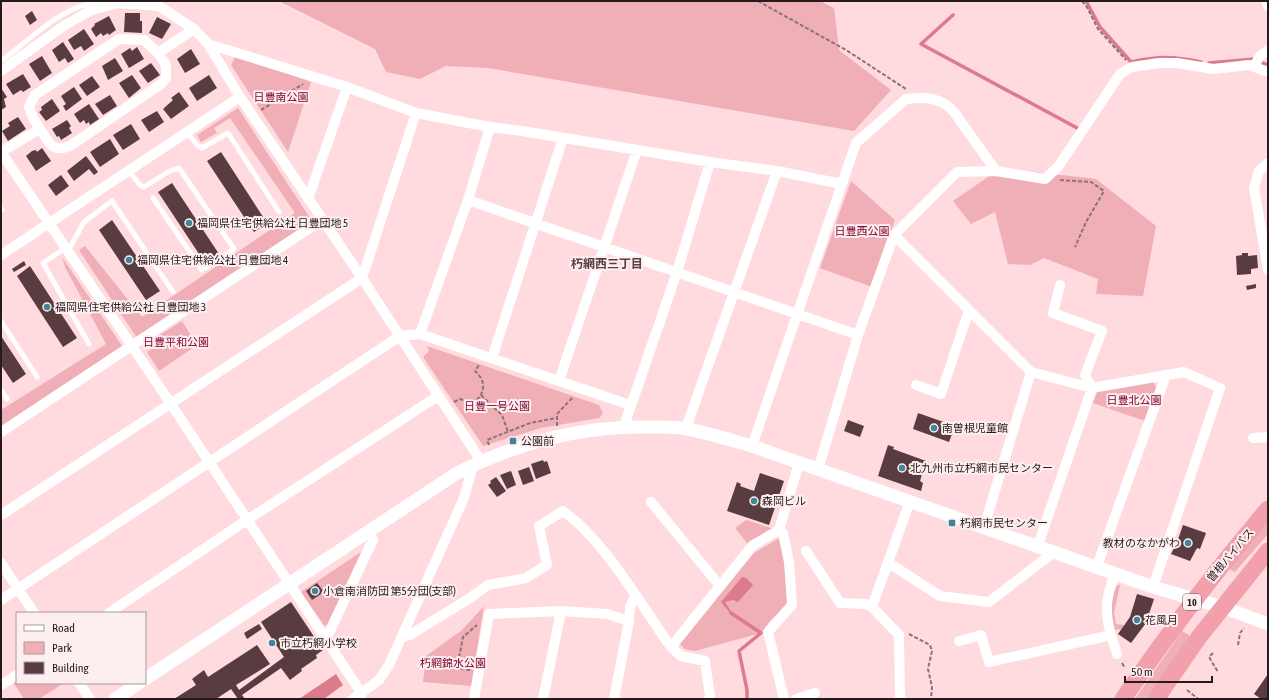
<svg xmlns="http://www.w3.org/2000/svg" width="1269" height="700" viewBox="0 0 1269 700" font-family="'Asap Condensed','Noto Sans JP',sans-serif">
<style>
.green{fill:#f0aeb7}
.water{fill:#db7b8b}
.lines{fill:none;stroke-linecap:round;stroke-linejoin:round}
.stream{stroke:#db7b8b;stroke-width:3.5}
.building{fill:#583c40}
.path{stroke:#8b7377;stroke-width:2;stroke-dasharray:4 2;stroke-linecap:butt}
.lane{stroke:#fff;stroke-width:5}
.street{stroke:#fff;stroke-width:10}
.secondary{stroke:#fff;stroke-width:13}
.highway{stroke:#f2a0ac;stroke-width:17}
.poi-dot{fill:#448498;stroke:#fdeef0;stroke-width:1.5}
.labels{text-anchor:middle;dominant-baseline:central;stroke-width:4;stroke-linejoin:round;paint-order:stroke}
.shield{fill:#fdeef0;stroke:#675a5c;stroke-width:1}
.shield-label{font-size:10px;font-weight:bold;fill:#271a1c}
.park-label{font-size:11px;fill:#810732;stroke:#fdeef0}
.poi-label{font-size:11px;fill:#271a1c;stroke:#fdeef0;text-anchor:start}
.street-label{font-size:11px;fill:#271a1c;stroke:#fdeef0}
.neighbourhood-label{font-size:12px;font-weight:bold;fill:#5c3f43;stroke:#fdeef0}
</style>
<rect width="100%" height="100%" fill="#ffdadf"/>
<path class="green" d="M279,1H820L834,8L839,50L891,90L854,131L488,68L446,66L420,79L386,72L375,49Z
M236,55L311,82L288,152L231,65Z
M238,108L312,221L137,338L79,250L85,246L142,317L295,213L230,118L214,128L217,133L201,142L197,135Z
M1001,168L1096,179L1156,226L1143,296L1096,294L1098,279L1044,258L1030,265L1008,264L995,212L971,224L953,201Z
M851,181L895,220L872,287L820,268Z
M62,257L122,346L1,427V410L106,344L65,267Z
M182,321L197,345L159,371L147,352L157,345L153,339Z
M427,346L599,405L603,413L599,418L541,428L483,446L423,357L429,351Z
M1152,381L1157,388L1145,421L1093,403L1098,390Z
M746,520L774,529L748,544L735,528Z
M1268,520V534L1235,572L1229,569Z
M781,537L789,602L769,622L765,632L695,651L685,649L680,644L754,553Z
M361,552L327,626L324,625L301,592Z
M1118,585H1120L1114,613L1116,624L1124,625L1122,629L1114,630C1112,616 1107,596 1118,585Z
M484,606L471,686L423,682L426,656L462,630Z
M1182,631L1189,635V638L1147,699H1135Z
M17,680V683H64L39,699H24L13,682Z"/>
<path class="water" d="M742,577L746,578L753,585L738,602L733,600L725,602L732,613L731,614L721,602Z
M336,674L343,685L324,699H299Z"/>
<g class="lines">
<path class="stream" d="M1086,1L1100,27L1131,62C1157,56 1174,56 1201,62
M953,15L921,44L1079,129
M1260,62L1268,65
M1209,63L1254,59
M731,613L761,633L739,651L747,690V699"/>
</g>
<path class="building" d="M32,11L37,20L30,25L25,16Z
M125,13H140V21H142V33L124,32Z
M109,16L116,30L109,35L108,33L103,36L101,33L96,37L91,29L95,25L94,24Z
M157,17L171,24L162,39L149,33Z
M84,29L94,44L84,51L81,46L74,50L68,40Z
M63,42L74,59L68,63L65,58L59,62L52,50Z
M137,47L144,59L129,68L121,54L130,48L132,51Z
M191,49L200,64L185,73L177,59Z
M42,56L52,73L40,81L29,64Z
M115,58L123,71L108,80L102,66Z
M151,63L160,75L148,83L139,71Z
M23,74L31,87L23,92L21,90L13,95L6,84Z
M132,75L141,88L129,98L119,83Z
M209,75L217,88L197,101L189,88Z
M92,76L100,87L87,96L79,85Z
M74,87L82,99L66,111L63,106L66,104L61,96Z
M1,88L7,97L4,99L6,107L1,110Z
M179,92L189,106L171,119L163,109L173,100L171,98Z
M110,95L117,106L103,115L95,104Z
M52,99L60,111L46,121L39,112L42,110L41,107Z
M89,104L99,119L90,125L89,122L86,124L84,120L80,123L74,114Z
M157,111L164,122L149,132L141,120Z
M18,117L26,129L8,141L2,131L10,126L8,123Z
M67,120L71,126L69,128L72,133L61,140L59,136L57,137L52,129Z
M131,124L140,139L123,150L113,135Z
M110,139L119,154L100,167L90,152Z
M42,148L51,161L36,171L26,156L32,151L36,150L37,152Z
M221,152L267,223L254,232L207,161Z
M86,156L98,172L94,175L89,169L74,181L67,171Z
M61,175L69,186L56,196L48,185Z
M172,183L219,254L205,263L158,192Z
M112,220L160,291L146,300L99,230Z
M1242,253H1248V256L1257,255L1258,268L1251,269V274L1237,275L1236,256L1242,255Z
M24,261L26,265L14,272L12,269Z
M30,266L77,338L63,347L17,276Z
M1256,284V288L1247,290L1246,286Z
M1,336L26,374L13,383L1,365Z
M918,413L955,426L949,442L913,429Z
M848,420L864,426L860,437L844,431Z
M888,445L894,447L893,449L926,461L920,481L923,483L921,491L878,476Z
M543,460L544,462L547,461L551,473L536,479L531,464Z
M529,467L534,481L523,485L518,471Z
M511,471L516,485L507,489L500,475Z
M760,473L784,481L769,525L727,511L737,482L741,484L740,486L754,491Z
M496,477L506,491L497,497L488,485L491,483L490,481Z
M1183,525L1206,533L1200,549L1197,548L1190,561L1171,554L1174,548H1175Z
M317,583L324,592L312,600L306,591Z
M1137,594L1154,599L1146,623L1131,643L1118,634L1130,617Z
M291,602L323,650L316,655L317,658L301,669L302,671L290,680L281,668L242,695L245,699H238L231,689L216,699H174L196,685L192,679L204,670L208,677L257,645L270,664L236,685L239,690L284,657L261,622Z
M259,624L262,629L247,639L244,633Z
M1268,674V699H1261L1254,694Z"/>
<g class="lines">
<path class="path" d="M758,1L846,50L906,89
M1082,1L1087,7L1098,29L1126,60
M274,93L278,100
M261,110L303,84
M1060,180L1091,182L1104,191L1086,222L1075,247
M481,395L502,415L508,432
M454,402L460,399L466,401L477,400C486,390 485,380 475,371L479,365
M557,426V414L573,397
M489,445L487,440L530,423L556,418
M909,634L930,645L932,651L928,669L932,687L931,699
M1238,645L1240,633L1244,628
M1213,653L1209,657L1218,672
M1122,663L1125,668
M470,670L457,668L463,637L477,625
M1187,690L1198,699"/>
<path class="lane" d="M1,61C28,42 64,3 99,3L103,6
M187,132L197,145L202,148L228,133L279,212
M128,170L140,185L144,187L168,172L179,168L234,249L202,270L153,198
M1,208L2,210
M65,248L43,263L89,344
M68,251L84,222L112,201L173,292
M1,321L37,377
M1,390L7,399"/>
<path class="street" d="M1266,1L1268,6
M208,44L347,87L416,113L490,127L522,131L710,162L777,171L842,184
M1254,66L1260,56L1268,50
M1,71L65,25L92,10L117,3L159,6L194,29L208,44L240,97L362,278L481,461
M40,129C50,143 51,153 70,146L161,84L166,78V65L158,53
M1,152L171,404L362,694
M1,152L40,129L33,118L29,107L35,95L119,39L144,40L158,53L194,29
M1268,163L1259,171L1254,188L1268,270
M308,199L347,87
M468,200L858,335
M894,235L1031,372L1092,388L1184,372L1220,388L1153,587
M1,255L240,97
M420,334L468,200L490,127
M492,358L563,138
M559,381L637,150
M916,385L941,394L969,310
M624,426L677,272L710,162
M686,428L777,171
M1,432L322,220
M1253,438L1268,437
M752,446L856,143L906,99C924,97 942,97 954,112L996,171
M818,470L858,335L894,235L957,172L996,171L1045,179L1058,167L1120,74L1132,67L1159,63H1177L1213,69L1249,65L1268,72
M651,502L720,586
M1,515L362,278L416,113
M984,527L1031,372
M779,530L783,533L789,562L792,605L768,632L784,699
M1038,545L1092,388L1085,375L1102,331L1053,313L1060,285
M806,551L840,603L866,604L872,607L899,635L900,699
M1,563L34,613
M889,563L940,596L989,602L1054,552
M1097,566L1166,375
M1,600L400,336L420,334L630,405
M872,607L910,501
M109,613L241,524L438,396
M629,621L630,607L635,596
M1111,635L1117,654
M402,637L410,635L470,598L488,585L526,578L547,565L539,526L563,511C604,540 641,605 671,647L753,545L779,530L799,463
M326,639L373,540L369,532
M959,641L981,635L989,662L1111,635C1104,609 1106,598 1115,573
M671,647L681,656L705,661L710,696L709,699
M79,683L90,699
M1,685L17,675
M353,699L379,680L389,665L464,498L473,465
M474,699L489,614L561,611L607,614L629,621L614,699
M543,699L561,611
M796,699L815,693"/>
<path class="secondary" d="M145,679L457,473C517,443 580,426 647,427C660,427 675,426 687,429C709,433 730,440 752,446L1153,587L1222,607L1268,624
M115,699L139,683"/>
<path class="highway" d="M1123,699C1168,633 1216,570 1268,509
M1156,699L1199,637L1268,551"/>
</g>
<g class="poi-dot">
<circle cx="189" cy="223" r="4"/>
<circle cx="129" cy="260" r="4"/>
<circle cx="47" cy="307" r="4"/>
<circle cx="934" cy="428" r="4"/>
<rect x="509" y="437" width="8" height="8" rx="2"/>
<circle cx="902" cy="468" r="4"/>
<circle cx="754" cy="501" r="4"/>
<rect x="948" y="519" width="8" height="8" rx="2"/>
<circle cx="1188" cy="543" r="4"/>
<circle cx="315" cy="591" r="4"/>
<circle cx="1137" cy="620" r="4"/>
<circle cx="272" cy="643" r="4"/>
</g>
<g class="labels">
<rect class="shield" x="1183" y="594" width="18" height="16" rx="3"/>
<g class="shield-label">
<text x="1192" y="602">10</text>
</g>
<g class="park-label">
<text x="281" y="97">日豊南公園</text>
<text x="862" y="231">日豊西公園</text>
<text x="176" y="342">日豊平和公園</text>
<text x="1134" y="400">日豊北公園</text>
<text x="497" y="406">日豊一号公園</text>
<text x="453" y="663">朽網錦水公園</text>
</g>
<g class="poi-label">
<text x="197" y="223">福岡県住宅供給公社 日豊団地 5</text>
<text x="137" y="260">福岡県住宅供給公社 日豊団地 4</text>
<text x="55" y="307">福岡県住宅供給公社 日豊団地 3</text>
<text x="942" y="428">南曽根児童館</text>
<text x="521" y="441">公園前</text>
<text x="910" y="468">北九州市立朽網市民センター</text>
<text x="762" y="501">森岡ビル</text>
<text x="960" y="523">朽網市民センター</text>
<text x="1180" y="543" text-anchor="end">教材のなかがわ</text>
<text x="323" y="591">小倉南消防団 第5分団(支部)</text>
<text x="1145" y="620">花風月</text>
<text x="280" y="643">市立朽網小学校</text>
</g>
<g class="street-label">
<text transform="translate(1230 555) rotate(-50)">曽根バイパス</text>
</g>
<g class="neighbourhood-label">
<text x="607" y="264">朽網西三丁目</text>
</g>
</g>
<rect width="1269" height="700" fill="none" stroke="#271a1c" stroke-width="4"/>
<rect x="16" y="612" width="130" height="72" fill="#fdeef0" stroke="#a7999b"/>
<rect x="24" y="625" width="20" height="6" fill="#ffffff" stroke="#a7999b"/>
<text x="52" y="632" font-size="12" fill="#271a1c">Road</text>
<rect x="24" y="642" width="20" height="12" fill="#f0aeb7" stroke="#a7999b"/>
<text x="52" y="652" font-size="12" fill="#271a1c">Park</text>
<rect x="24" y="662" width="20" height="12" fill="#583c40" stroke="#a7999b"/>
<text x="52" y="672" font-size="12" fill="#271a1c">Building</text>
<path d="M1125 676v6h87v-6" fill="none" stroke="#271a1c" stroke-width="2"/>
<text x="1131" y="676" font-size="12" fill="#271a1c" stroke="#fdeef0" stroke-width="3" paint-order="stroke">50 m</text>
</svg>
